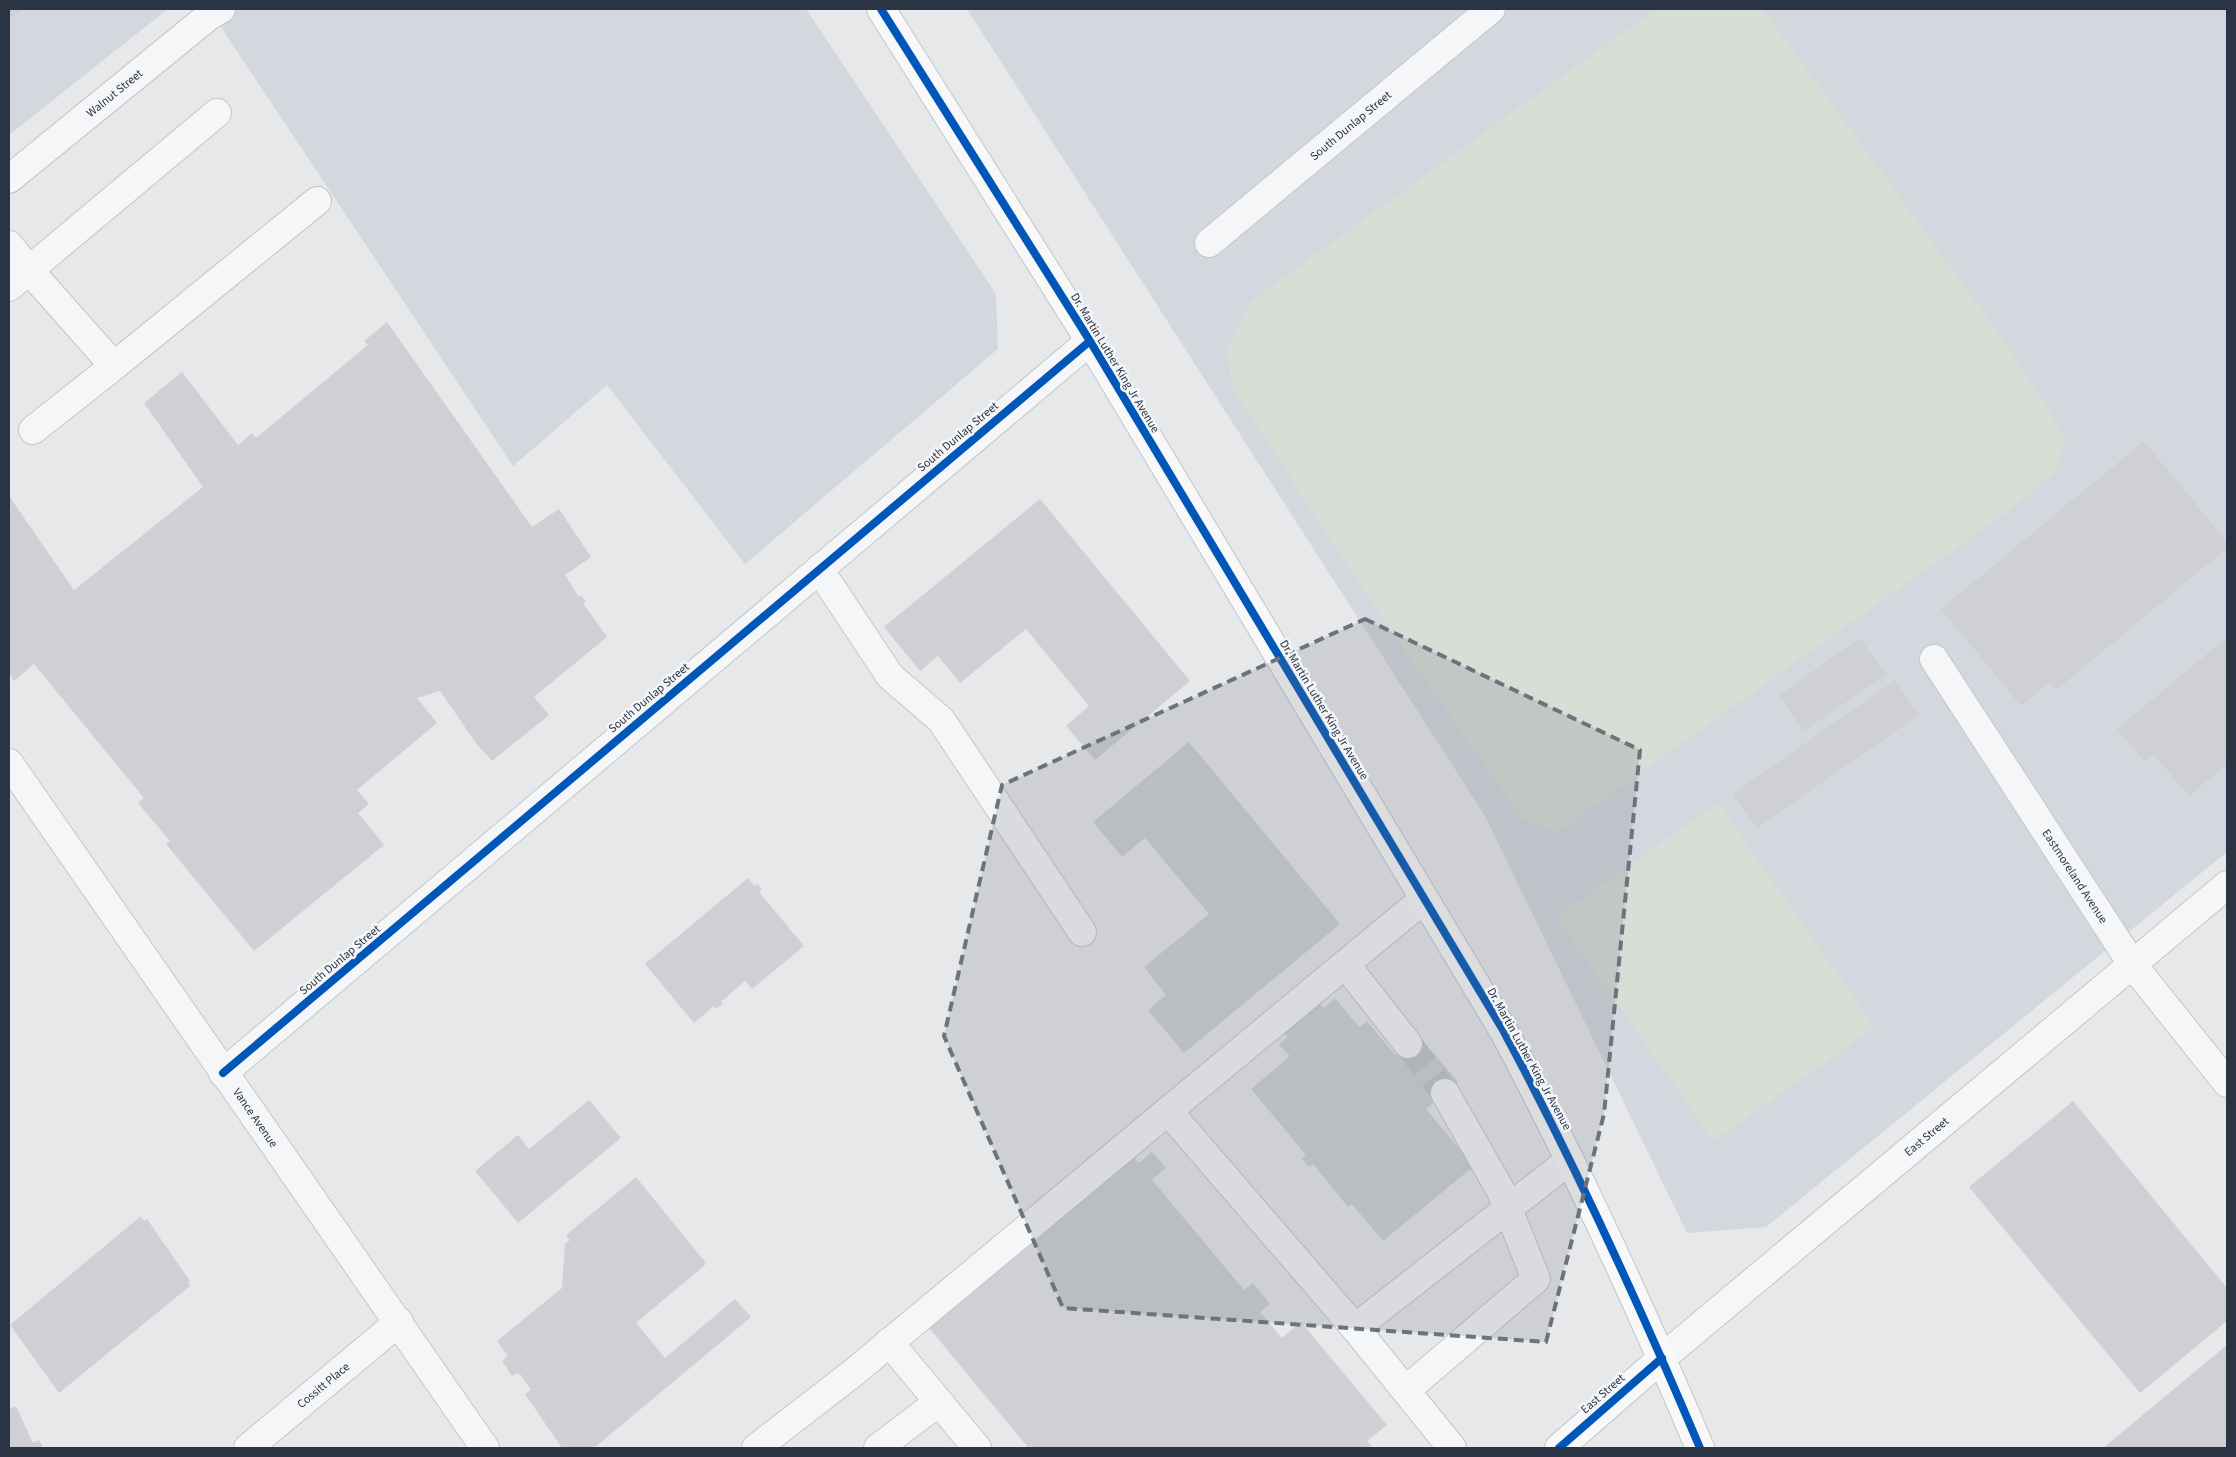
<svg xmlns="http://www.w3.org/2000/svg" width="2236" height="1457" viewBox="0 0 2236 1457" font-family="'Source Sans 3',sans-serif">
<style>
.built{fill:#d4d7dd}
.green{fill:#d6ded6}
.building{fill:#ced0d3}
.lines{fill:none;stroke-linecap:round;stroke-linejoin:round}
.minor-tunnel{stroke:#c1c4c9;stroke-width:28;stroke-dasharray:28 14;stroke-linecap:butt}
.minor-casing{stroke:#c4c6c8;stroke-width:30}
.major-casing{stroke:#c2c5c8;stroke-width:30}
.minor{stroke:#f5f6f7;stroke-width:28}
.major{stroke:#f8f8f8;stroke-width:28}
.cycleway-casing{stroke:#f4f6f9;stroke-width:11}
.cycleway{stroke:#0057b8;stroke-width:8}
.marked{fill:#6c737f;fill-opacity:0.2;stroke:#6c737f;stroke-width:4;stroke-dasharray:10 6;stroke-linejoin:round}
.labels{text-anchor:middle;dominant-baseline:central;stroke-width:5;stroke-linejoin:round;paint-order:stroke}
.street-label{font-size:12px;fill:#2b3445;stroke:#f4f6f9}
</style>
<rect width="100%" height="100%" fill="#e6e8ea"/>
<path class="built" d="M9,9H168L9,135Z
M209,9H806L996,294L998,349L745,564L607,385L513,466Z
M967,9H2227V852L1766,1227L1687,1233L1485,816Z"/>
<path class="green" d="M1658,9H1763L2010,349L2066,438L2056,472L2000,517L1557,832L1523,819L1381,617L1233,389L1226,352L1250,302L1576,66Z
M1718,803L1875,1027L1714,1141L1556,917Z"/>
<path class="building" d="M9,9H23L9,18Z
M387,322L532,527L559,509L591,557L565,575L579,597L581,595L586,602L583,603L607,637L534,697L549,715L492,761L476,743L440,691L417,698L437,723L357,790L369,804L358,813L384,845L254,951L166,844L170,841L138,803L144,798L34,664L14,681L9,673V496L74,590L203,487L144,403L182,372L238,445L252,433L256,438L368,345L364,341Z
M2144,441L2227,542V548L2056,690L2049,683L2021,706L1941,609Z
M1040,499L1190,681L1095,760L1066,726L1089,706L1026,629L960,683L938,656L920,671L884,627Z
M2227,637V764L2189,796L2154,755L2145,762L2117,729Z
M1860,638L1886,675L1804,731L1779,695Z
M1895,680L1919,715L1757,828L1733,794Z
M1189,742L1340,924L1184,1053L1148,1010L1166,995L1144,967L1209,914L1145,838L1122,857L1093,822Z
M748,878L754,886L757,884L762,889L759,892L804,946L752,989L745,981L721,1002L723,1004L716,1009L714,1006L694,1023L645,964Z
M1335,998L1359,1027L1367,1021L1395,1055L1419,1036L1458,1082L1426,1109L1474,1166L1383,1241L1352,1204L1348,1207L1313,1164L1309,1167L1302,1159L1306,1155L1251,1089L1290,1056L1279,1045L1288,1037L1282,1031L1318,1001L1324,1008Z
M589,1100L621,1138L518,1223L475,1171L518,1135L529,1149Z
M2073,1101L2227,1288V1321L2140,1393L1969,1187Z
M1130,1152L1139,1163L1152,1152L1166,1168L1152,1180L1244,1290L1253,1283L1270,1304L1260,1312L1282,1338L1301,1322L1387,1425L1367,1441L1373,1448H1026L1027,1446L925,1323Z
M636,1177L705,1262V1265L636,1323L665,1358L735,1299L751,1317L594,1448H562L525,1394L531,1390L521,1375L517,1373L512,1376L502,1361L508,1356L497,1341L562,1288L565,1244L570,1240L566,1235Z
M141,1216L144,1221L147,1219L190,1281L188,1283L190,1286L59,1393L10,1325Z
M2227,1345V1448H2103Z
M16,1406L33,1443L39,1440L43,1448H9V1409Z"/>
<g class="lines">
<path class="minor-tunnel" d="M1408,1044L1445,1093"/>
<defs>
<g id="minor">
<path id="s1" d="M9,179L209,16L221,9"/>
<path id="s2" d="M1209,243L1491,9"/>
<path d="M9,245L29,270L217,113"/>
<path d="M9,287L29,270L114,366L33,430"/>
<path d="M114,366L317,201"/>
<path d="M819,569L890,676L941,720L1082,932"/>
<path id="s3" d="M1934,659L2132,964L2227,1083"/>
<path id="s4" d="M9,763L485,1448"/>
<path d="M1345,964L1408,1044"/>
<path d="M223,1073L1090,341"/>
<path d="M1168,1111L1424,899"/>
<path d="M1355,1328L1570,1160"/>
<path d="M889,1342L977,1448"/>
<path id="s5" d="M1662,1358L2227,885"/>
<path d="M1406,1390L1536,1279L1501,1191L1445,1093"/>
<path id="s6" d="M248,1448L399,1322"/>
<path d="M756,1448L853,1373L1168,1111L1355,1328L1452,1448"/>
<path d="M878,1448L939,1402"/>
</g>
<path id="major" d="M881,9L1090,341L1503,1030C1576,1166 1640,1306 1700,1448
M1559,1448L1662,1358"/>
</defs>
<use href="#minor" class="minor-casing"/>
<use href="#major" class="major-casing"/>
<use href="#minor" class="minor"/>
<use href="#major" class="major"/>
<defs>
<path id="cycleway" d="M881,9L1090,341L1503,1030C1576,1166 1640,1306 1700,1448
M223,1073L1090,341
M1559,1448L1662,1358"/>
</defs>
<use href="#cycleway" class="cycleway-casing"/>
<use href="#cycleway" class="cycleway"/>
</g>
<path class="marked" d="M1365,619L1640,750L1604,1114L1546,1342L1063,1308L944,1036L1002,785Z"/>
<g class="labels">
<g class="street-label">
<text stroke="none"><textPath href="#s1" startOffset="136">Walnut Street</textPath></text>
<text stroke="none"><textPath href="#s2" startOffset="184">South Dunlap Street</textPath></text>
<text transform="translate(1115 363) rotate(59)">Dr. Martin Luther King Jr Avenue</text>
<text transform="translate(958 437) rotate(-40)">South Dunlap Street</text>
<text transform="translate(649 698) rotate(-40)">South Dunlap Street</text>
<text transform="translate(1324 710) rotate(59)">Dr. Martin Luther King Jr Avenue</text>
<text stroke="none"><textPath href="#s3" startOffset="259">Eastmoreland Avenue</textPath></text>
<text transform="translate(340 960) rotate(-40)">South Dunlap Street</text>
<text transform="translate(1529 1059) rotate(61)">Dr. Martin Luther King Jr Avenue</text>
<text stroke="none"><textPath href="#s4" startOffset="432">Vance Avenue</textPath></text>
<text stroke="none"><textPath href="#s5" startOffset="345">East Street</textPath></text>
<text stroke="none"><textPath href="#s6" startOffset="98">Cossitt Place</textPath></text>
<text transform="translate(1603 1394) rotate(-41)">East Street</text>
</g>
</g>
<rect width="2236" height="1457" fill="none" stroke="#2b3445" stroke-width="20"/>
</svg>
